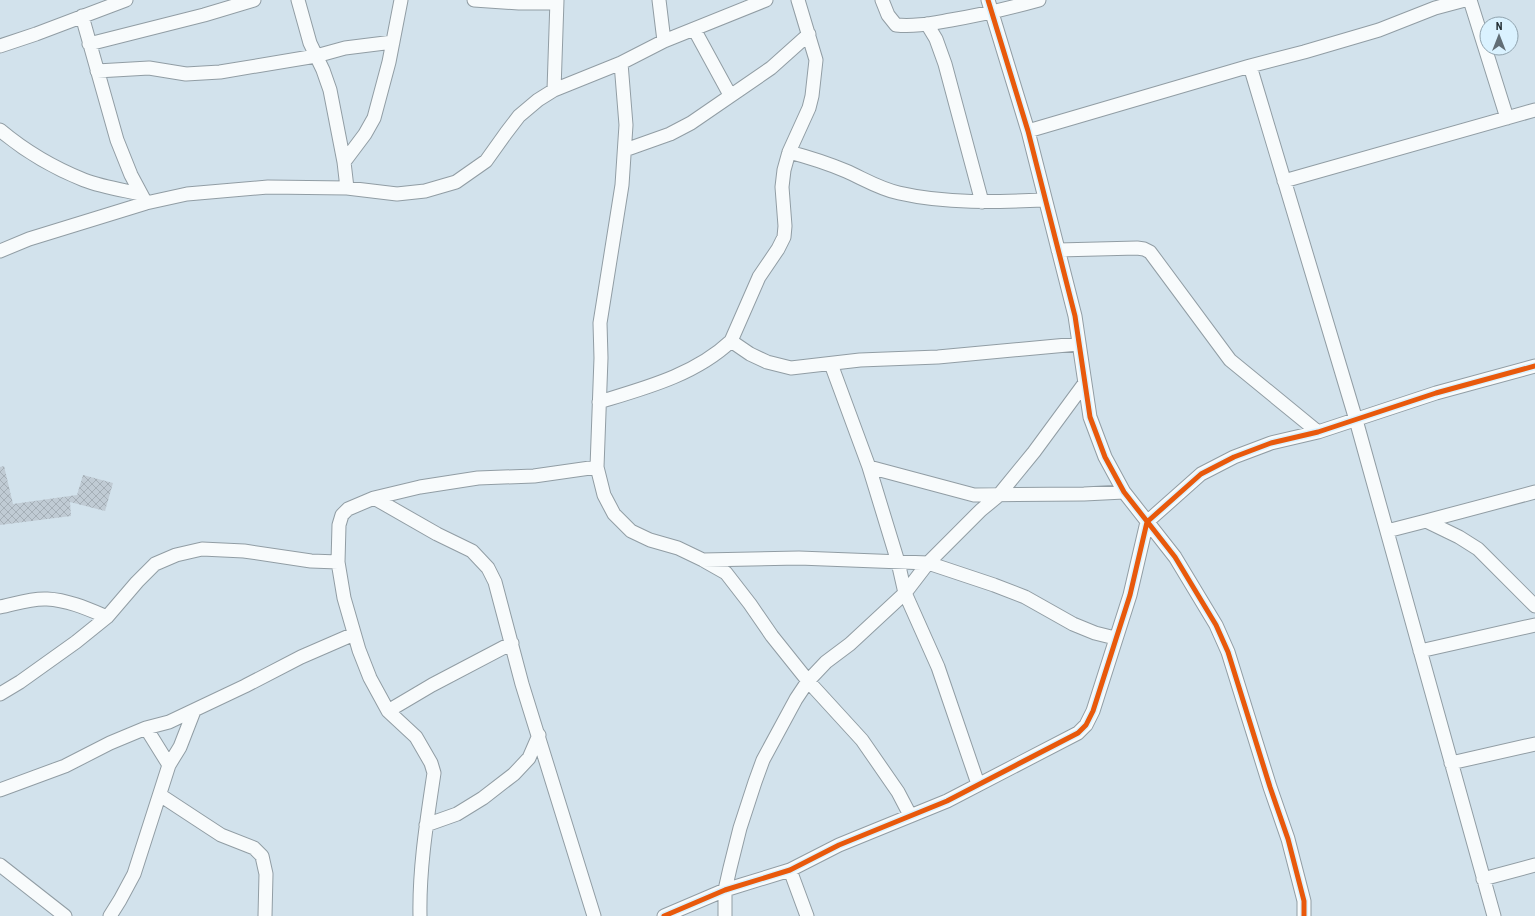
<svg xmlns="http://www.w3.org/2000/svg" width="1535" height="916" viewBox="0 0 1535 916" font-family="'Roboto Condensed',sans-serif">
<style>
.building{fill:url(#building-cross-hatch)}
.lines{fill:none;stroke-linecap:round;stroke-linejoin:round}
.street-casing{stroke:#919da4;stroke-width:15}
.street{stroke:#f8fbfc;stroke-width:13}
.cycleway-casing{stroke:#daf2ff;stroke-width:8}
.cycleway{stroke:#e8590c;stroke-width:5}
</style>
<defs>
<pattern id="building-cross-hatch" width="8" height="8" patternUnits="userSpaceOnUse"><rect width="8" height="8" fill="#c0cbd4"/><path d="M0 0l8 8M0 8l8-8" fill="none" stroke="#a5afb7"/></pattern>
</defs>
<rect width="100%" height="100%" fill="#d2e2ec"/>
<path class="building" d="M4,466L13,504L77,495L83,475L113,483L105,511L70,502L71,516L0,525V467Z"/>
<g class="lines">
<defs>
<path id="street" d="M298,0L310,43L323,70L330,90L344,162L347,188
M474,0L519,3H556
M659,0L664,41
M882,0L888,15L896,25C915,27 933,23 951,20C981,15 1010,8 1039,0
M988,0L1028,131L1075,316L1090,417L1105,457L1124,492L1175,557L1216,625L1228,652L1270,787L1288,839L1304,901V916
M1470,0L1507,118
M82,16L117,140L131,175L146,203
M927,24L936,39L945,64L982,202
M694,29L730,95
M89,44L204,15L254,0
M0,46L36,34L126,0
M621,63L626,125L622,185L600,323L601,358L597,467L604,495L614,514L631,531L650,540L678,548L703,560L726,573L750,604L772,636L808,681L862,740L898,792L910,815
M1250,66L1356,420L1494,916
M97,71L149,68L186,74L220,72L316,56L345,48L393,42
M554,90L557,0
M0,130C25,151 54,168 84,180C102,187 123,190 141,194
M1028,131L1250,66L1304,52L1379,30L1435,8L1465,0
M625,150L670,134L691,123L771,68L809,34
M789,152C808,157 827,163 846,171C864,179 880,189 899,193C947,204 996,202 1044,200
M344,162L365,134L374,118L389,62L401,0
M1284,181L1535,110
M1058,250L1137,248L1144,249L1150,252L1230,360L1318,432
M0,251L29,239L146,203L187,194L268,187L347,188L397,194L425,191L456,182L486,161L506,133L519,116L538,100L554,90L621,63L664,41L766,0
M731,341L750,354L767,362L791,368L860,360L938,357L1078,344
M831,364L869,467L898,562L905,593L938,667L978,784
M599,402C645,388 695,375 731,341L759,277L778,249L784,237L785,226L782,187L784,170L789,152L809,108L812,96L816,60L798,0
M869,467L974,495L1084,494L1124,492
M374,498L437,534L472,551L488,568L495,582L522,684L594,916
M1426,521L1535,492
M1387,531L1426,521L1459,537L1478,549L1535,606
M703,560L799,558L928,563L994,585L1025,597L1073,624L1095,633L1115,638
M0,607C15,604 31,598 47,599C68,600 88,609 107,617
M1420,651L1535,625
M0,694L20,682L76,642L107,617L137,582L155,564L176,555L202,549L244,551L311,561L338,562
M388,711L432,685L512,643
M146,728L169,765
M1451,763L1535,744
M0,790L65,766L110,743L146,728L169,722L245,686L301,657L354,634
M160,795L195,818L221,835L254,848L262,856L266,874L265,916
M426,825L457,814L483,798L514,774L529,758L539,735
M0,865L65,916
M790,870L807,916
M1483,879L1535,865
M110,916L120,900L134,874L169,765L180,747L194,711
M420,916C419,868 427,820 434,773L431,763L416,737L388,711L370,678L359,650L344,598L338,562L339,525L342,515L348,509L374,498L420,487L478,478L534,476L597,467
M664,916L725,890L790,870L839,845L947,801L1078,733L1086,725L1093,711L1130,595L1147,522L1201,474L1234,457L1271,443L1318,432L1436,393L1535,366
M725,916V890L730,868L740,828L755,782L763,760L796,699L808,681L826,662L850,644L905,593L928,563L981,510L998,496L1034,452L1084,384"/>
</defs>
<use href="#street" class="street-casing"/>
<use href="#street" class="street"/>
<defs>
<path id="cycleway" d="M988,0L1028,131L1075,316L1090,417L1105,457L1124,492L1175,557L1216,625L1228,652L1270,787L1288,839L1304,901V916
M664,916L725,890L790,870L839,845L947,801L1078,733L1086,725L1093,711L1130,595L1147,522L1201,474L1234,457L1271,443L1318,432L1436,393L1535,366"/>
</defs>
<use href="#cycleway" class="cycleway-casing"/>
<use href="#cycleway" class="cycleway"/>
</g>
<g transform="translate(1499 36)"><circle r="19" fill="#daf2ff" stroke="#91a4af"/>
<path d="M0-3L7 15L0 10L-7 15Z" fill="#616e76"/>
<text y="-6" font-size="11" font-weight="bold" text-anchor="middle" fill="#243036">N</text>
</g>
</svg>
